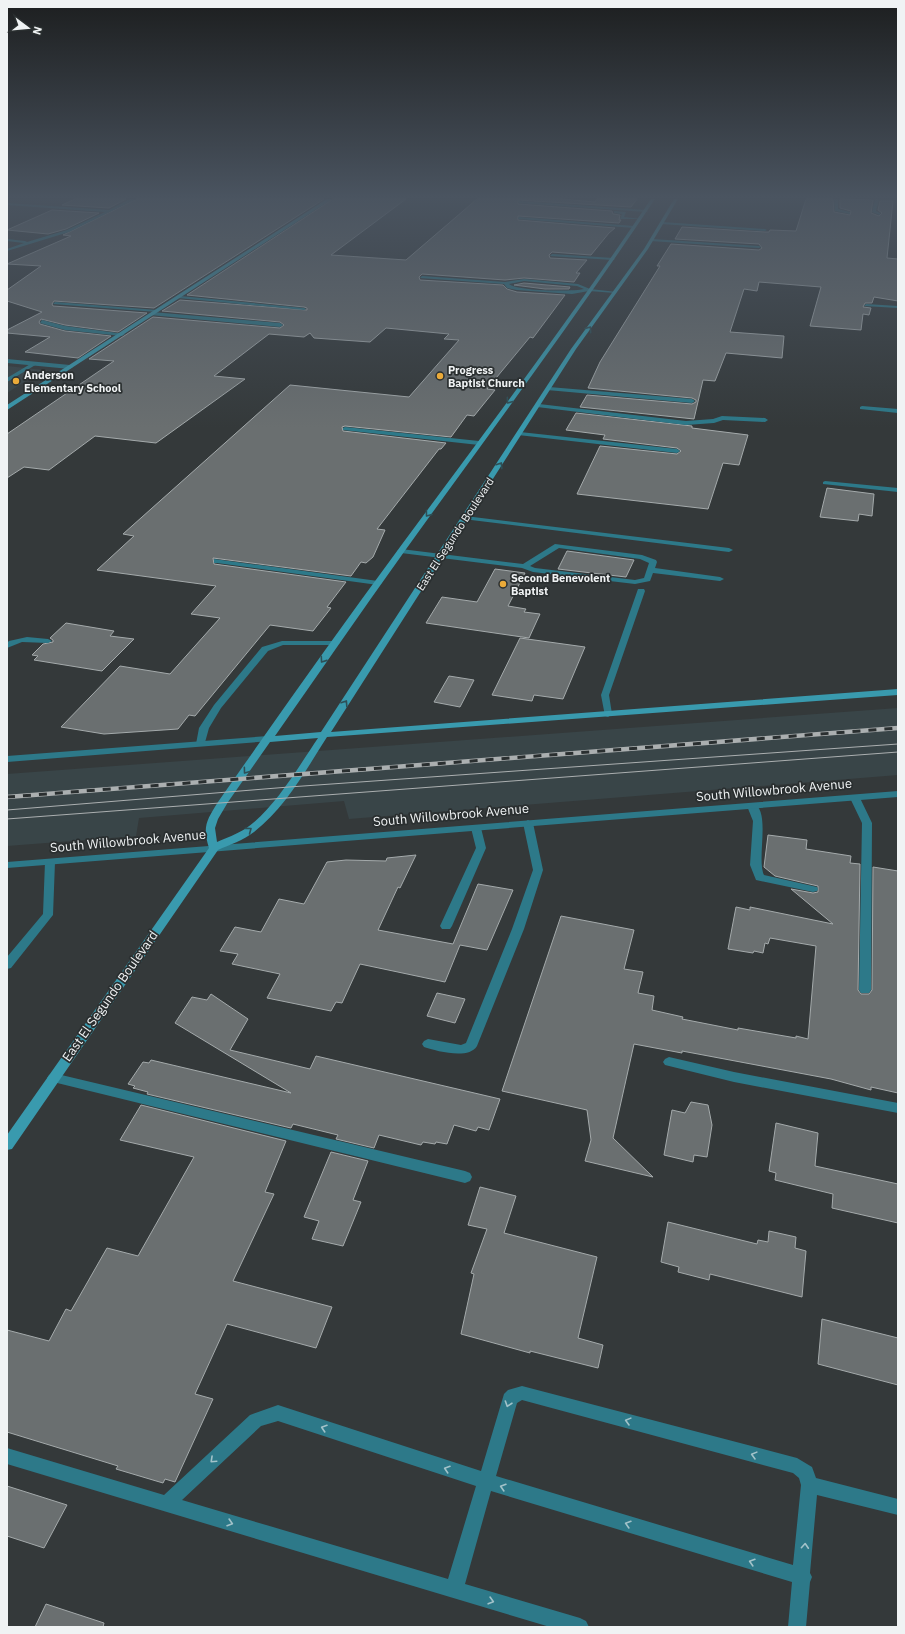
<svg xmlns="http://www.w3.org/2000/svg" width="905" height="1634" viewBox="0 0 905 1634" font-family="'IBM Plex Sans',sans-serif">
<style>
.built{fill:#394548}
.building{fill:#6a6f70;stroke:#a4aaab}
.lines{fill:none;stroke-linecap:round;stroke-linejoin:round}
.lane{fill:#2d7989;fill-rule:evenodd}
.street{fill:#2d7989;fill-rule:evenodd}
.secondary{fill:#399aae;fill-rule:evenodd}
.tram{stroke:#abafb0;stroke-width:1}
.rail-casing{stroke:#abafb0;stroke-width:4.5}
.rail{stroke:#2a2f30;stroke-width:3;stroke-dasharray:8;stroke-linecap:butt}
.oneway{stroke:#2e4f56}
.oneway2{stroke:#a2c2c9}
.poi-dot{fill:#ebaa39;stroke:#2a2f30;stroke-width:1.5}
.labels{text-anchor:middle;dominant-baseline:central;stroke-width:3.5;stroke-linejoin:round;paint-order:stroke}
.far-poi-label{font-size:11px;font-weight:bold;fill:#f0f3f4;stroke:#2a2f30;text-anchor:start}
.far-street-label{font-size:11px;fill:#f0f3f4;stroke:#2a2f30}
.street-label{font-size:13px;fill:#f0f3f4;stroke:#2a2f30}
</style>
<rect width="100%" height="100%" fill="#34393a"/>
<path class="built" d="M7,366L43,370L7,393Z
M898,708V775L349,819L344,801L139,818L136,836L7,846V774Z"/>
<path class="building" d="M75,199H126L109,208L62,205Z
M137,199H324L154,308L54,301L52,304L53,306L147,313L118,332L65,325L41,319L39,322L40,324L65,331L111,336L78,358L25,352L50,337L7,333V330L42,312L7,301V290L41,266L7,264L71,236L63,235Z
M333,199H406L331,255L406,260L477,199H562L595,202L597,199H637L631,207L518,200V204L612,211L613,214L620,215L619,220H621L619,223L518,216V220L615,228L609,233L591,255L552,252L549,255L550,258L587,260L576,273H580L574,282L524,278L505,280L422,274L419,277L420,280L503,285L507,289L517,292L565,295L533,338L530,337L487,389L495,390L474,416L467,415L451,437L345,426L342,427L343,431L446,443L441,449H439L377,529L385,530L373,557L366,563L361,562L351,576L213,558L214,564L346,582L327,607L331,608L313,631L270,625L195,716L189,715L178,729L104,734L61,727L120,666L170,674L220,618L191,614L216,586L97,570L134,536L123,534L290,385L409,397L459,340L444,339L449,334L386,328L370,342L314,338L310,333L304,337L269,334L214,376L245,379L156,443L95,436L49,470L24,467L7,478V434L114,361L89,359L153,317L280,328L284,325L280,322L162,311L180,300L307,310V308L304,307L187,295Z
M806,199H833L834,212L850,215L851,211L840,208V199L873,200L871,213L879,216L882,213L878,210L880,201H893L887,258L898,259V301L874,297L872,303H865L863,307L871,308L869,315L863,314L861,330L810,326L821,287L759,282L757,291L744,289L730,332L784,336L782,358L726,353L715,381L703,380L694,419L580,407L587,395L692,404L696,402V400L692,398L588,388L600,362L660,266H657L671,244L759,250L762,248L759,244L675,239L682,227L765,232H769L770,230L796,231Z
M52,210L99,213L66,229L48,234L7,230Z
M524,283L570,287L569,289H545L514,285Z
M576,413L692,426V428L748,435L739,465L723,463L708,509L577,494L600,446L677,454L681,451L677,448L603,439L605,435L566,430Z
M827,488L874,494L872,516L859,514L858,521L820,517Z
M567,551L634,560L626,577L558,569Z
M495,569L525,573L508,606L526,609L524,612L540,614L529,638L426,623L442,597L477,602Z
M66,623L114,631L110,636L134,639L102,671L34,660L38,656L32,655L43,644L53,642V640L50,638Z
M520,638L585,647L563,699L534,695L532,701L492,695Z
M449,676L474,680L460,707L434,702Z
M768,835L807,840L806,849L851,856L850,863L860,864L858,990L861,994H869L872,990L873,867L898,871V1093L871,1087V1090L831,1079L682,1051V1053L634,1044L613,1138L653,1177L585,1161L591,1140L587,1110L502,1091L561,916L634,930L624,969L643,972L638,993L654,996L652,1010L683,1017L682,1019L738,1030V1028L796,1038V1036L808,1039L816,946L770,938L768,944L765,943L763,953L754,951L753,953L728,949L736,907L750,910V907L833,924L791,889L813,893L818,892V886L775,876L764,867Z
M416,855L400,888L398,887L378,930L453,944L478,884L513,890L487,950L460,945L445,982L360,964L342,1003L336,1002L331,1011L267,998L280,974L232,964L238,954L220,951L235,927L261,932L279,899L304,904L327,862L346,860L386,861L387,858Z
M437,993L465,999L455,1023L427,1016Z
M211,994L248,1019L230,1050L310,1069L316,1056L500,1099L489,1130L478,1127L476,1131L454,1125L447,1144L436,1142L435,1144L423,1142L421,1145L379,1135L374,1148L336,1139L338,1135L293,1124L291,1128L147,1094L148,1092L133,1088L135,1086L128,1084L143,1062L149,1063L151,1060L291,1093L175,1023L192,997L207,1000Z
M691,1102L708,1105L712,1125L707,1157L694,1155L693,1162L664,1155L672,1110L685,1113Z
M141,1105L286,1141L265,1192L274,1194L233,1281L332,1307L316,1348L227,1324L195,1394L213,1399L175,1482L165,1479L163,1483L116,1469L118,1466L7,1432V1330L49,1341L66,1309L71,1311L107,1248L138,1256L194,1157L120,1140Z
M776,1123L818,1133L815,1166L898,1184V1223L832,1208L833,1194L775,1180L776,1173L769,1171Z
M331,1152L368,1161L353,1200L361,1202L343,1246L312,1239L319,1221L304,1217Z
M480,1187L516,1196L504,1233L597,1257L578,1338L603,1345L598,1368L530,1351V1353L461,1334L474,1274L471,1273L487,1229L468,1225Z
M668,1222L757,1244L758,1240L768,1242L769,1231L796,1237L795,1248L806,1251L802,1297L710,1274L709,1280L678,1272L679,1267L661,1262Z
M822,1319L898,1338V1385L818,1364Z
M7,1486L67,1505L44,1548L7,1536Z
M46,1604L104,1623L103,1627H35Z"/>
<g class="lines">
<path class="lane" d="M834,199H838V209L850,212V214L835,211Z
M875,199H879L876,211L880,213V215L872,212Z
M519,201L646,210L648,211L646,212L518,203Z
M614,211L626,212L624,217L642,219H620L622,214L614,213Z
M519,217L634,226L636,227L634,228L518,219Z
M662,222L765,229L767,230L765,231L661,224Z
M652,239L759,246L761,247L759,248L650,241Z
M552,254L613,258L615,259L613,260L550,256Z
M422,276L505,282L524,279L578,284L590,289L617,292L615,293L589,291L572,294L517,290L507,288L504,284L420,278ZM524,281L577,286L584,289C572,292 516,291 509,284Z
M180,296L304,308L306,309L304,310L178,298Z
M55,302L157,310L159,311L157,312L53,304Z
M866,304L898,306V308L864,306Z
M152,312L280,323L283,325L280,327L150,315Z
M42,320L65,326L125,334L122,336L65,330L40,323Z
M32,363L37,364L7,382V378Z
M549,387L692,399L695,401L692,403L547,390L546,389Z
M539,404L686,421L713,419L722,416L765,418L768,420L765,422L723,420L714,423L686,425L537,407L536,406Z
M862,406L898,409V413L860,409V407Z
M345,427L479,441L482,443L479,445L343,430V428Z
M520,432L677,449L680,451L677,453L518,435L517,434Z
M825,481L898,488V492L823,484V482Z
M465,516L729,548L733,550L729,552L463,519L461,518Z
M555,544L642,555L656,560L657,562L655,568L720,577L724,579L720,581L653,573L650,581L635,584L533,572L522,568L401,553L397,551L401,549L523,564ZM559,548L640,559L649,563L644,578L635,580L535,568L530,566Z
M214,559L378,581L382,583L378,585L217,563H214Z
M638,589H644L645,591L609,695L612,714L608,717L605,716L601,695Z
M27,637L48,639L52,641L48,643L22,642L7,648V643L9,641Z
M282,641H336L340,643L336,645H283L268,651L221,708L209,728L204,746H198L196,744L199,728L214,705L262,647Z
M855,795L860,798L872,823L871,990L869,993H861L859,990L862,823L850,798Z
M752,803C772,808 756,859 764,875L817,887L818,889L817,891L813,892L756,880L750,865L753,821L747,806Z
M528,820L533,823L543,870L524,929L477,1046C469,1060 436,1051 424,1047L422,1044L424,1041L428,1039L461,1045L466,1043L512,929L533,870L523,823Z
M476,825L481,828L486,848L452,926L450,929H442L440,926L476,848L471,828Z
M50,859L55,862L53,915L11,968L7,969V957L43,914L45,862Z
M669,1057L734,1072L898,1103V1113L734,1082L665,1065L663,1062L665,1059Z
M53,1073L465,1171L470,1173L472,1177L470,1181L465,1183L49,1081L47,1078L49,1075Z
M522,1386L797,1458L812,1467L816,1478L898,1499V1515L817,1495L810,1573L812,1577L810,1582L806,1627H788L792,1582L491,1491L465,1584L580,1618L586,1621L589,1627H550L7,1464V1448L164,1495L250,1415L278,1405L481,1471L504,1394L508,1390ZM522,1400L793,1473L799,1478L801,1485L793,1565L496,1476L517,1403ZM278,1421L476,1486L448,1579L182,1500L261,1426Z"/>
<path class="street" d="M130,199H136L69,232L7,251V249L24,243L7,241V239L25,241L27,242L67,230L105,212L7,205V203L109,210Z
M7,359L70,365L73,367L70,369L7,363Z
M268,736L273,739L271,741L7,762V756Z
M898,791V797L7,868V862Z"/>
<path class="secondary" d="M327,199H332L7,410V405Z
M651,199H655C575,319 488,435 404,552C360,613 318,675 275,736L321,732L571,349L644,249L674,199H678L648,249L576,349L331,732L898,689V695L327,737C306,770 285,808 254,832C244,840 229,845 218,850L12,1149L7,1150V1135L209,848C202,826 207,820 218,802C278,716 338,631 400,547C485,432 571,318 651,199ZM318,738C299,766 273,811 245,829C237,834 226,838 217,842L215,828L218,819L228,802L270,742Z"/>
<path class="tram" d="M7,810L289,787L898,744
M7,819L898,752"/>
<defs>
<path id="rail" d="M7,797L898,728"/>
</defs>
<use href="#rail" class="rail-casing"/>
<use href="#rail" class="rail"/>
</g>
<defs><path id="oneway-chevron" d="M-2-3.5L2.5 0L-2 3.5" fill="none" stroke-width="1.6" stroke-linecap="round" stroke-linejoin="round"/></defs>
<g class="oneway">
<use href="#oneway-chevron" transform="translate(589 329) rotate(-54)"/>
<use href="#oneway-chevron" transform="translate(509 401) rotate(126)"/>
<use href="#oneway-chevron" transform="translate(500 465) rotate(-57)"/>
<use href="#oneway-chevron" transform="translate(428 514) rotate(126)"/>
<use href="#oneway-chevron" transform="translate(323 660) rotate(125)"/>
<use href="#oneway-chevron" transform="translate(345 703) rotate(-57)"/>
<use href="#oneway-chevron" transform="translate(246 771) rotate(126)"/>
<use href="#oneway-chevron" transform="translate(249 830) rotate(-37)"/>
</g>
<g class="oneway2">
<use href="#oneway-chevron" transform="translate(508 1404) rotate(109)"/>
<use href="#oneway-chevron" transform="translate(628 1421) rotate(-165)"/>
<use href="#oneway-chevron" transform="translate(324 1428) rotate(-162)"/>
<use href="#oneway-chevron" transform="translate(754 1455) rotate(-165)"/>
<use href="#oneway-chevron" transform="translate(213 1460) rotate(137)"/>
<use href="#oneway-chevron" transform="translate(447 1469) rotate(-162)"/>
<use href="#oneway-chevron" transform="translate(503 1487) rotate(-163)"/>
<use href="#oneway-chevron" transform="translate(230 1523) rotate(17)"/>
<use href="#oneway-chevron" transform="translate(628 1524) rotate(-163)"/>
<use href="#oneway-chevron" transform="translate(805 1546) rotate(-86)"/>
<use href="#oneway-chevron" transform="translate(752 1562) rotate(-163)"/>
<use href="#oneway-chevron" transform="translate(491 1601) rotate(16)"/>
</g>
<linearGradient id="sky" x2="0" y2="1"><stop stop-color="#1d1f20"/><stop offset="0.46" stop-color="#4a5460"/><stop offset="1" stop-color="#4a5460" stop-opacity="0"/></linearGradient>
<rect width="905" height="428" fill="url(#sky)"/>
<g class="poi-dot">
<circle cx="440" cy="376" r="4"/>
<circle cx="16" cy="381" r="4"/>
<circle cx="503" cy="584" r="4"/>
</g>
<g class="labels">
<g class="far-poi-label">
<text x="448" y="370">Progress<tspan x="448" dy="13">Baptist Church</tspan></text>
<text x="24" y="375">Anderson<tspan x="24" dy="13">Elementary School</tspan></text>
<text x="511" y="578">Second Benevolent<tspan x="511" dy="13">Baptist</tspan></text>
</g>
<g class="far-street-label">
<text transform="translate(455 534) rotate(-57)">East El Segundo Boulevard</text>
</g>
<g class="street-label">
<text transform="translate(774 790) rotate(-5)">South Willowbrook Avenue</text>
<text transform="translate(451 815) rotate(-5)">South Willowbrook Avenue</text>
<text transform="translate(128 841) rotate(-5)">South Willowbrook Avenue</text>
<text transform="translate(110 996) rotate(-55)">East El Segundo Boulevard</text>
</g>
</g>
<rect width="905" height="1634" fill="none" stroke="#f0f3f4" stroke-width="16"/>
<g transform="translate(28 28) rotate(106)" stroke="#2a2f30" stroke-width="3" paint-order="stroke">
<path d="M0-3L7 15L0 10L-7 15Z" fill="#f0f3f4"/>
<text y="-6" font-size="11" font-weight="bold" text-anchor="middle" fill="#f0f3f4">N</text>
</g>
</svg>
